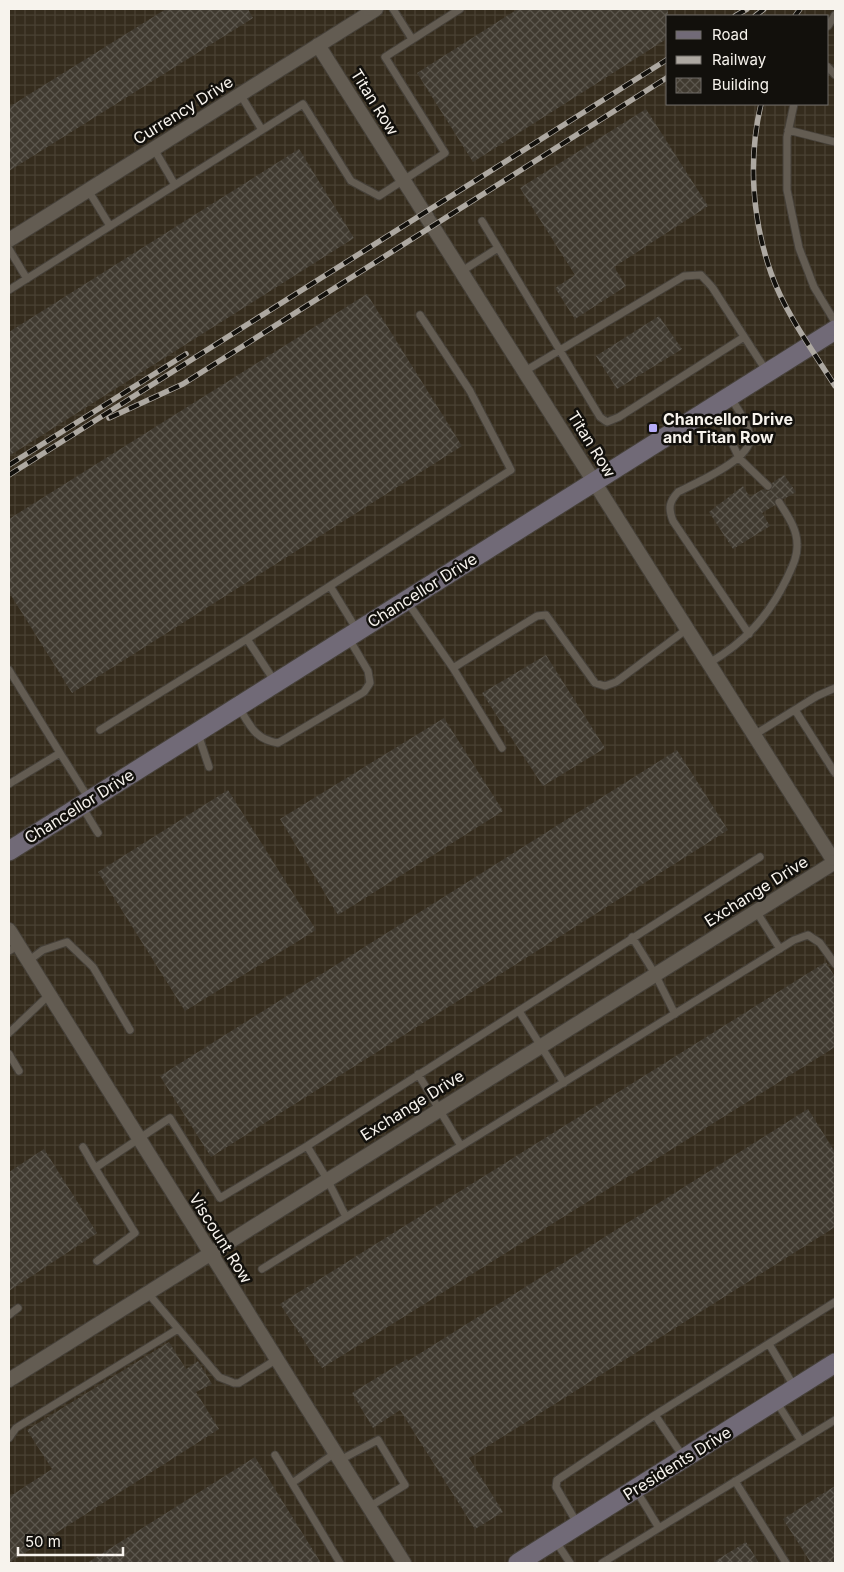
<svg xmlns="http://www.w3.org/2000/svg" width="844" height="1572" viewBox="0 0 844 1572" font-family="Inter,sans-serif">
<style>
.industrial{fill:url(#industrial-grid);fill-rule:evenodd}
.building{fill:url(#building-cross-hatch)}
.lines{fill:none;stroke-linecap:round;stroke-linejoin:round}
.lane-casing{stroke:#46413a;stroke-width:9}
.street-casing{stroke:#46413a;stroke-width:16}
.secondary-casing{stroke:#46413a;stroke-width:21}
.lane{stroke:#635c52;stroke-width:7}
.street{stroke:#635c52;stroke-width:14}
.secondary{stroke:#716a77;stroke-width:19}
.rail-casing{stroke:#ada8a1;stroke-width:5.5}
.rail{stroke:#12100c;stroke-width:4;stroke-dasharray:11;stroke-linecap:butt}
.poi-dot{fill:#b5acf8;stroke:#12100c;stroke-width:2}
.labels{text-anchor:middle;dominant-baseline:central;stroke-width:5;stroke-linejoin:round;paint-order:stroke}
.street-label{font-size:16px;fill:#f7f3ed;stroke:#12100c}
.poi-label{font-size:16px;font-weight:bold;fill:#f7f3ed;stroke:#12100c;text-anchor:start}
</style>
<defs>
<pattern id="industrial-grid" width="8" height="8" patternUnits="userSpaceOnUse" patternTransform="scale(1.25)"><rect width="8" height="8" fill="#352c1d"/><path d="M0 4h8M4 0v8" fill="none" stroke="#494133"/></pattern>
<pattern id="building-cross-hatch" width="8" height="8" patternUnits="userSpaceOnUse" patternTransform="scale(1.25)"><rect width="8" height="8" fill="#403a30"/><path d="M0 0l8 8M0 8l8-8" fill="none" stroke="#5c574e"/></pattern>
</defs>
<rect width="100%" height="100%" fill="#2c261d"/>
<path class="industrial" d="M9,9H835V1563H9ZM668,16H828V104H668Z"/>
<path class="building" d="M166,9H248L253,18L9,171V107Z
M518,9H668V38L473,162L417,73Z
M646,109L708,206L614,267L626,286L575,319L555,288L575,275L520,188Z
M299,149L354,238L9,456V332Z
M367,294L462,446L72,693L9,592V519Z
M659,316L682,349L617,389L596,356Z
M784,475L796,492L784,499L776,498L775,505L762,513L770,526L733,549L709,512L743,486L750,497L763,489L767,491L771,490L772,483Z
M546,655L605,748L543,786L482,693Z
M444,718L503,811L338,915L280,819Z
M677,750L728,830L211,1157L160,1076Z
M228,790L316,930L185,1011L98,872Z
M826,962L835,977V1047L322,1368L280,1304Z
M808,1109L835,1152V1227L469,1458L503,1512L475,1529L400,1410L373,1428L352,1393L407,1359L408,1361Z
M44,1149L97,1233L9,1291V1172Z
M169,1342L186,1369L198,1361L212,1384L196,1392L219,1429L9,1563V1497L52,1469L27,1430Z
M255,1457L321,1563H87Z
M835,1486V1563H811L783,1519Z
M746,1542L759,1563H712Z"/>
<g class="lines">
<defs>
<path id="lane" d="M393,9L412,39
M828,26L835,15
M828,67L835,75
M240,94L262,130L303,104L351,181L379,196L445,153L385,57L460,9
M794,104L787,137V190L799,248L814,287L835,322
M788,130L835,142
M154,149L175,185L262,130
M88,190L110,226
M482,221L600,417L607,422L619,417L744,337
M9,249L27,279
M462,271L498,248
M9,290L175,185
M525,371L684,276L701,275L712,287L767,372
M731,398C738,410 748,423 750,437C752,459 696,483 678,492C669,502 668,508 673,521L749,634
M715,406L739,458L768,486
M330,586L357,630
M406,600L453,668L502,748
M709,663C744,643 768,617 786,580C791,569 798,557 797,544C797,528 787,515 779,502
M453,668L537,616L546,615L595,683L605,686L616,682L687,629
M9,670L60,753
M275,682L247,639L511,470L470,391L420,315
M238,706C250,725 254,739 278,743L364,692L370,683L368,671L348,637
M795,710L835,773
M100,730L247,639
M198,734L209,767
M754,735L817,696L835,688
M9,784L60,753L89,799
M81,805L98,833
M756,911L780,949
M632,937L655,974L675,1014
M9,951L18,946
M28,961L43,950L67,942L93,967L130,1030
M519,1011L564,1083
M9,1033L49,995
M9,1054L19,1071
M418,1074L461,1146
M307,1146L327,1179L346,1217
M83,1147L95,1168
M97,1261L135,1233L95,1168L170,1118L220,1198L307,1146L760,857
M262,1269L794,940L808,935L820,943L835,964
M147,1292L219,1377L234,1383H239L277,1359
M9,1315L18,1308
M769,1344L795,1388
M776,1401L801,1441
M655,1415L835,1302
M9,1438L16,1428L178,1329
M335,1453L292,1483L340,1563
M275,1455L292,1483
M340,1460L378,1440L405,1485L369,1507
M735,1481L786,1563
M636,1490L659,1528
M577,1523L556,1487L557,1480L655,1415L684,1458
M555,1540L570,1563
M602,1563L835,1420"/>
<path id="street" d="M318,45L835,863
M9,240L376,9
M9,930L404,1563
M9,1380L835,862"/>
<path id="secondary" d="M9,851L835,330
M518,1563L835,1363"/>
</defs>
<use href="#lane" class="lane-casing"/>
<use href="#street" class="street-casing"/>
<use href="#secondary" class="secondary-casing"/>
<use href="#lane" class="lane"/>
<use href="#street" class="street"/>
<use href="#secondary" class="secondary"/>
<defs>
<path id="rail" d="M735,16L747,9
M755,16L764,9
M795,16L800,9
M761,104C748,159 752,219 771,273C785,313 813,351 835,386
M109,418L183,384L668,77
M9,465L186,354
M9,475L668,59"/>
</defs>
<use href="#rail" class="rail-casing"/>
<use href="#rail" class="rail"/>
</g>
<rect class="poi-dot" x="648" y="423" width="10" height="10" rx="2.5"/>
<g class="labels">
<g class="street-label">
<text transform="translate(375 102) rotate(58)">Titan Row</text>
<text transform="translate(183 110) rotate(-32)">Currency Drive</text>
<text transform="translate(592 444) rotate(58)">Titan Row</text>
<text transform="translate(422 590) rotate(-32)">Chancellor Drive</text>
<text transform="translate(79 806) rotate(-32)">Chancellor Drive</text>
<text transform="translate(756 891) rotate(-32)">Exchange Drive</text>
<text transform="translate(412 1105) rotate(-32)">Exchange Drive</text>
<text transform="translate(221 1238) rotate(58)">Viscount Row</text>
<text transform="translate(677 1463) rotate(-32)">Presidents Drive</text>
</g>
<g class="poi-label">
<text x="663" y="419">Chancellor Drive<tspan x="663" dy="18">and Titan Row</tspan></text>
</g>
</g>
<rect width="844" height="1572" fill="none" stroke="#f7f3ed" stroke-width="20"/>
<rect x="666" y="15" width="162" height="90" fill="#12100c" stroke="#6e6b66"/>
<rect x="676" y="31" width="25" height="8" fill="#716a77" stroke="#6e6b66"/>
<text x="712" y="40" font-size="15" fill="#f7f3ed">Road</text>
<rect x="676" y="56" width="25" height="8" fill="#ada8a1" stroke="#6e6b66"/>
<text x="712" y="65" font-size="15" fill="#f7f3ed">Railway</text>
<rect x="676" y="78" width="25" height="15" fill="url(#building-cross-hatch)" stroke="#6e6b66"/>
<text x="712" y="90" font-size="15" fill="#f7f3ed">Building</text>
<path d="M18 1547v8h105v-8" fill="none" stroke="#f7f3ed" stroke-width="2.5"/>
<text x="25" y="1547" font-size="15" fill="#f7f3ed" stroke="#12100c" stroke-width="4" paint-order="stroke">50 m</text>
</svg>
